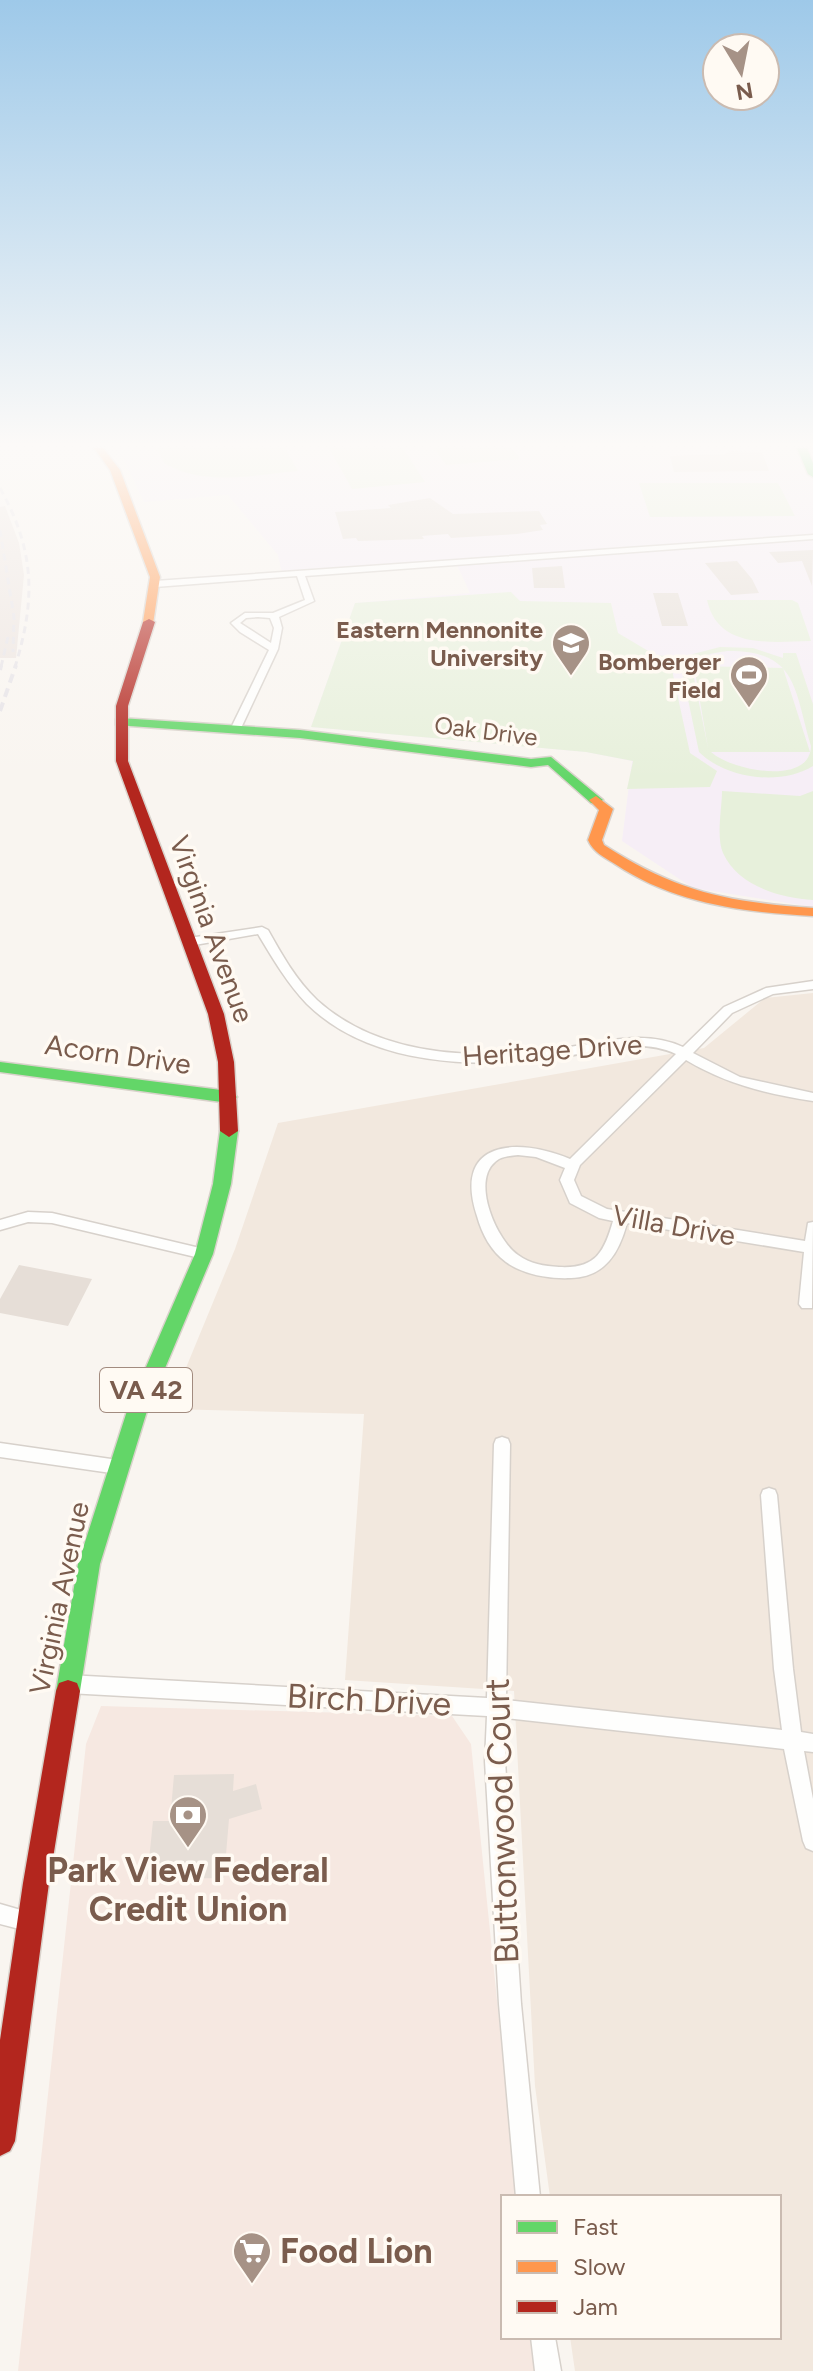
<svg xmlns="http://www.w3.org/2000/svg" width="813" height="2371" viewBox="0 0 813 2371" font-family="Figtree,sans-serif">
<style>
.residential{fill:#f2e8de}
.commercial{fill:#f6e8e1}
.industrial{fill:#ede5e0}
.education{fill:#f6eef6}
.green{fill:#e7f0db;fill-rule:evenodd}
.building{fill:#e6ded7}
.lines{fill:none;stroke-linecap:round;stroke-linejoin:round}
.street-casing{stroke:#d7d1cb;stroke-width:3}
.fast-casing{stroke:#d9d2cb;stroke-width:3}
.slow-casing{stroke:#d9d2cb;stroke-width:3}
.jam-casing{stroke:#d9d2cb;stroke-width:3}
.street{fill:#fefefd;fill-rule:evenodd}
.fast{fill:#63d668;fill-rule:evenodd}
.slow{fill:#ff974d;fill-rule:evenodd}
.jam{fill:#b3261e;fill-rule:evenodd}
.rail-far1{stroke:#e6e3e7;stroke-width:3;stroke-dasharray:7 5;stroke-linecap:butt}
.rail{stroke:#e6e3e7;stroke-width:4;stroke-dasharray:9 6;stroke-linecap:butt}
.labels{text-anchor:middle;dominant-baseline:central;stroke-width:7;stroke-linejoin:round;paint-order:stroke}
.far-poi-label{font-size:24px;font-weight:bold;fill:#7a5c4d;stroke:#fffaf3;text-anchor:end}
.far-street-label{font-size:24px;fill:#7a5c4d;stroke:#fffaf3}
.shield{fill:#fffaf3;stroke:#a28b7f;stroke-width:2}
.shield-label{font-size:26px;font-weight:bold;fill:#7a5c4d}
.street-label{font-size:28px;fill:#7a5c4d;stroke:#fffaf3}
.near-street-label{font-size:34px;fill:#7a5c4d;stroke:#fffaf3}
.near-poi-label{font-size:34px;font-weight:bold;fill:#7a5c4d;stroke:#fffaf3}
</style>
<rect width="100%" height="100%" fill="#f9f5f0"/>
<path class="residential" d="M813,993V2371H575L570,2337H779V2197H550L535,2086L514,1691L345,1680L364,1414L169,1409L235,1249L278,1123L704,1048L765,998Z"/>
<path class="commercial" d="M101,1706L452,1716L471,1744L517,2197H503V2337H532L535,2371H18L86,1744Z"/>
<path class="industrial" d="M5,506L19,543L24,575L16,658H0V507Z"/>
<path class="education" d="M113,448H813V907L693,888L622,841L632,761L586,752L311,727L355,603L470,593L457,565L625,553L622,548L282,574L278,555L228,495L144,502L124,460Z"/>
<path class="green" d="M157,448H285L298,471C253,475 204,487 164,463Z
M329,448H403L425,482L352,489Z
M434,448H512L520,459L446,465Z
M639,483H778L795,516L650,517Z
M511,592L520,601L611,603L618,633L655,655L676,657L672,670L690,753L717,771L710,787L627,789L633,761L586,752L311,727L355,603Z
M707,600H792L798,603L811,641C769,642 718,649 707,600Z
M720,647L753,648L783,658V653H796L813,704V766C781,786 726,779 699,752L681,666L693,654ZM727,651C798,650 794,690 811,746C810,787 730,770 711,752H810L783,668L694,666L708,748L692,668C698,655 713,653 727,651Z
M722,791L800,796L813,791V900C780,898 738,886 723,853C716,837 722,808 722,791Z"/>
<path class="building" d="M730,451L762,452L769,471L674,472L670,456L725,454Z
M430,498L453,514L539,511L547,524L540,525L543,530L517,534L451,538L448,534L422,536L424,539L358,541L356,538L343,539L335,512L391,508L388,505Z
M813,550L812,586L802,561L778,563L769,552Z
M737,561L752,579L759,593L731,595L705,563Z
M562,566L565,588H534L532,568Z
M653,593H678L688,626H662Z
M19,1265L92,1279L68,1326L0,1313V1299Z
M234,1774L233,1791L256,1784L262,1809L229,1819L224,1878L147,1879L153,1821H170L174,1775Z"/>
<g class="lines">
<defs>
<path id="street" d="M813,535V539L305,576L314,601L279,617L282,628L278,649L241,728L236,731L231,728L269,650L240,632L231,623L245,613H273L305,600L297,576L155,587L151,584L155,581ZM258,617L270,618L274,628L271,643L240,623L246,618Z
M262,927L268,930C282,955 296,980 317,1000C382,1059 481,1060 563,1048C603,1043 643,1029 683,1047L724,1007L766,988L813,981V989L773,994L732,1013L693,1053L740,1077L813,1093V1101C767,1094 726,1084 686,1060L580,1165L574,1180L581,1196L607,1209L805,1241L808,1223L813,1222L812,1308H802L799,1304L804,1252L627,1223C619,1253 605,1277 571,1278C550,1279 524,1275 506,1262C491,1251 482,1234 477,1216C452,1140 517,1137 570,1159L676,1054C639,1037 600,1051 562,1057C479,1069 371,1067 307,1004C287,983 273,959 258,934L189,946L183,942L189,938ZM518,1155L536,1157L565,1168L560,1180L570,1203L599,1218L613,1221C604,1253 595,1269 559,1267C544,1266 530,1264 518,1255C497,1241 471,1182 495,1162C501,1156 510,1156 518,1155Z
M28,1212L52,1213L204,1249L209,1250L211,1254L209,1258L204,1259L52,1223L28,1222L0,1230V1220Z
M502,1437L508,1439L510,1444L506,1700L782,1730L774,1669L761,1495L763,1490L769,1488L775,1490L777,1495L793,1669L801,1732L813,1734V1752L804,1751L813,1799V1851L806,1848L803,1841L784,1749L505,1718V1761L521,2004L540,2197H516L499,2004L485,1761L487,1716L68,1693L61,1690L59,1684L61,1678L68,1675L487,1698L494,1444L496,1439Z
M0,1443L118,1460L124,1462L126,1467L124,1472L118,1474L0,1457Z
M0,1904L38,1915L41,1922L38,1929L31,1932L0,1924Z
M531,2337H555L561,2371H535Z"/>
<path id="fast" d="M797,448H807L813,463V477L808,474Z
M120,718L300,730L531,759L551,757L603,800L596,804L591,803L548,765L531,767L300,738L116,725V719Z
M0,1062L229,1091L237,1097L229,1103L0,1072Z
M229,1125L238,1131L231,1184L213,1254L147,1411L100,1564L80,1691L77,1699L68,1702L59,1699L56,1691L78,1564L127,1411L195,1254L213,1184L220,1131Z"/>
<path id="slow" d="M94,448H103L120,470L160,577L153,624L143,622L150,577L110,470Z
M596,796L613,809L602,840L604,845C677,892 727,902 813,908V916C743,912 675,904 615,864C604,857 593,852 588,840L599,810L589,800Z"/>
<path id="jam" d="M149,619L155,622L128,706V761L224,1014L234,1062L238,1131L229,1137L220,1131L218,1062L208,1014L116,761V706L143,622Z
M68,1680L77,1683L80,1691L49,1883L15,2141L10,2151L0,2156V2040L23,1883L56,1691L59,1683Z"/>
</defs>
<use href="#street" class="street-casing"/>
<use href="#fast" class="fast-casing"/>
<use href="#slow" class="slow-casing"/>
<use href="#jam" class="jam-casing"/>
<use href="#street" class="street"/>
<use href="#fast" class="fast"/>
<use href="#slow" class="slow"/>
<use href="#jam" class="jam"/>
<path class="rail-far1" d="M0,488C35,551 36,599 15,667
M0,530L14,617L13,652
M1,667L8,637"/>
<path class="rail" d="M0,670L1,665
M0,711L16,665"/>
</g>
<linearGradient id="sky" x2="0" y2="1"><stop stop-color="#9ec9e9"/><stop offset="0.57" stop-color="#fcfaf8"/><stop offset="1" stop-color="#fcfaf8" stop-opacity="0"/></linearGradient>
<rect width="813" height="780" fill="url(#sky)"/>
<defs>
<symbol id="university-pin" viewBox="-11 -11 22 30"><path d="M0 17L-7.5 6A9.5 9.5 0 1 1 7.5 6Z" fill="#a69286" stroke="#fffaf3"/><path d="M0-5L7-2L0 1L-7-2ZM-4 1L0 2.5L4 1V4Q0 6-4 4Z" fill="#fff"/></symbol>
<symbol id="stadium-pin" viewBox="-11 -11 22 30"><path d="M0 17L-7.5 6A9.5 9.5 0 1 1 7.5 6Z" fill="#a69286" stroke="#fffaf3"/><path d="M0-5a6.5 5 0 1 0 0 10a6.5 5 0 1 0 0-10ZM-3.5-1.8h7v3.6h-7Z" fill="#fff"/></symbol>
<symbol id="bank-pin" viewBox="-11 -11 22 30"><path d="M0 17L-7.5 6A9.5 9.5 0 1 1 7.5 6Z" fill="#a69286" stroke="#fffaf3"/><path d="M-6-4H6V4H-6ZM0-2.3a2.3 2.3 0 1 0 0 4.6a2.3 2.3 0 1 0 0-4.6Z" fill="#fff"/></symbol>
<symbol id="supermarket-pin" viewBox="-11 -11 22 30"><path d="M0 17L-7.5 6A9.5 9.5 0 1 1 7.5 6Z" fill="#a69286" stroke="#fffaf3"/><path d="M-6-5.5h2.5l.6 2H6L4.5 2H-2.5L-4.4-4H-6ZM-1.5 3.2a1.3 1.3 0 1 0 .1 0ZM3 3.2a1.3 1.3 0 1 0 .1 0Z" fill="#fff"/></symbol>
</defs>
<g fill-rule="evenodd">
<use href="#university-pin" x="549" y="621" width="44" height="60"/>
<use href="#stadium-pin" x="727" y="653" width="44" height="60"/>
<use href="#bank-pin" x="166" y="1793" width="44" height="60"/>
<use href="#supermarket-pin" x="230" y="2229" width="44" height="60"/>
</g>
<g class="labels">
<g class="far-poi-label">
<text x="543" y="629">Eastern Mennonite<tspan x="543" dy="28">University</tspan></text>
<text x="721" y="661">Bomberger<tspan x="721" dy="28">Field</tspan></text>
</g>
<g class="far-street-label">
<text transform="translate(486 731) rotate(7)">Oak Drive</text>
</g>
<rect class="shield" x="100" y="1368" width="92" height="44" rx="6"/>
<g class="shield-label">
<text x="146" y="1390">VA 42</text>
</g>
<g class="street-label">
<text transform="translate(212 929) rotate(70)">Virginia Avenue</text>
<text transform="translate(552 1050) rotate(-4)">Heritage Drive</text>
<text transform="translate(118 1054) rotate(8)">Acorn Drive</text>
<text transform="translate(674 1225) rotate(10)">Villa Drive</text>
<text transform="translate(59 1598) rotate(-78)">Virginia Avenue</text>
</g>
<g class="near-street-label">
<text transform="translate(369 1700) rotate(3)">Birch Drive</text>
<text transform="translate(502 1821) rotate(-92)">Buttonwood Court</text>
</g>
<g class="near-poi-label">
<text x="188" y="1870">Park View Federal<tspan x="188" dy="39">Credit Union</tspan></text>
<text x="280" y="2251" text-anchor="start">Food Lion</text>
</g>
</g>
<rect x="501" y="2195" width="280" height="144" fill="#fffaf3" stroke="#cabbb1" stroke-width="2"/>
<rect x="517" y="2221" width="40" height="12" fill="#63d668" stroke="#cabbb1" stroke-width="2"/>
<text x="573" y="2235" font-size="24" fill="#7a5c4d">Fast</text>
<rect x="517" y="2261" width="40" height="12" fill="#ff974d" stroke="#cabbb1" stroke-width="2"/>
<text x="573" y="2275" font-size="24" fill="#7a5c4d">Slow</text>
<rect x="517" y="2301" width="40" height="12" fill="#b3261e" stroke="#cabbb1" stroke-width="2"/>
<text x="573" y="2315" font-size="24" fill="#7a5c4d">Jam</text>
<g transform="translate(741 72) rotate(170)"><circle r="38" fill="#fffaf3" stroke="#cabbb1" stroke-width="2"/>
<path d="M0-6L14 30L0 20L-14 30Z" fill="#a69286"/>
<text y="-12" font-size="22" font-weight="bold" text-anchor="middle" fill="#7a5c4d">N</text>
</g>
</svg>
